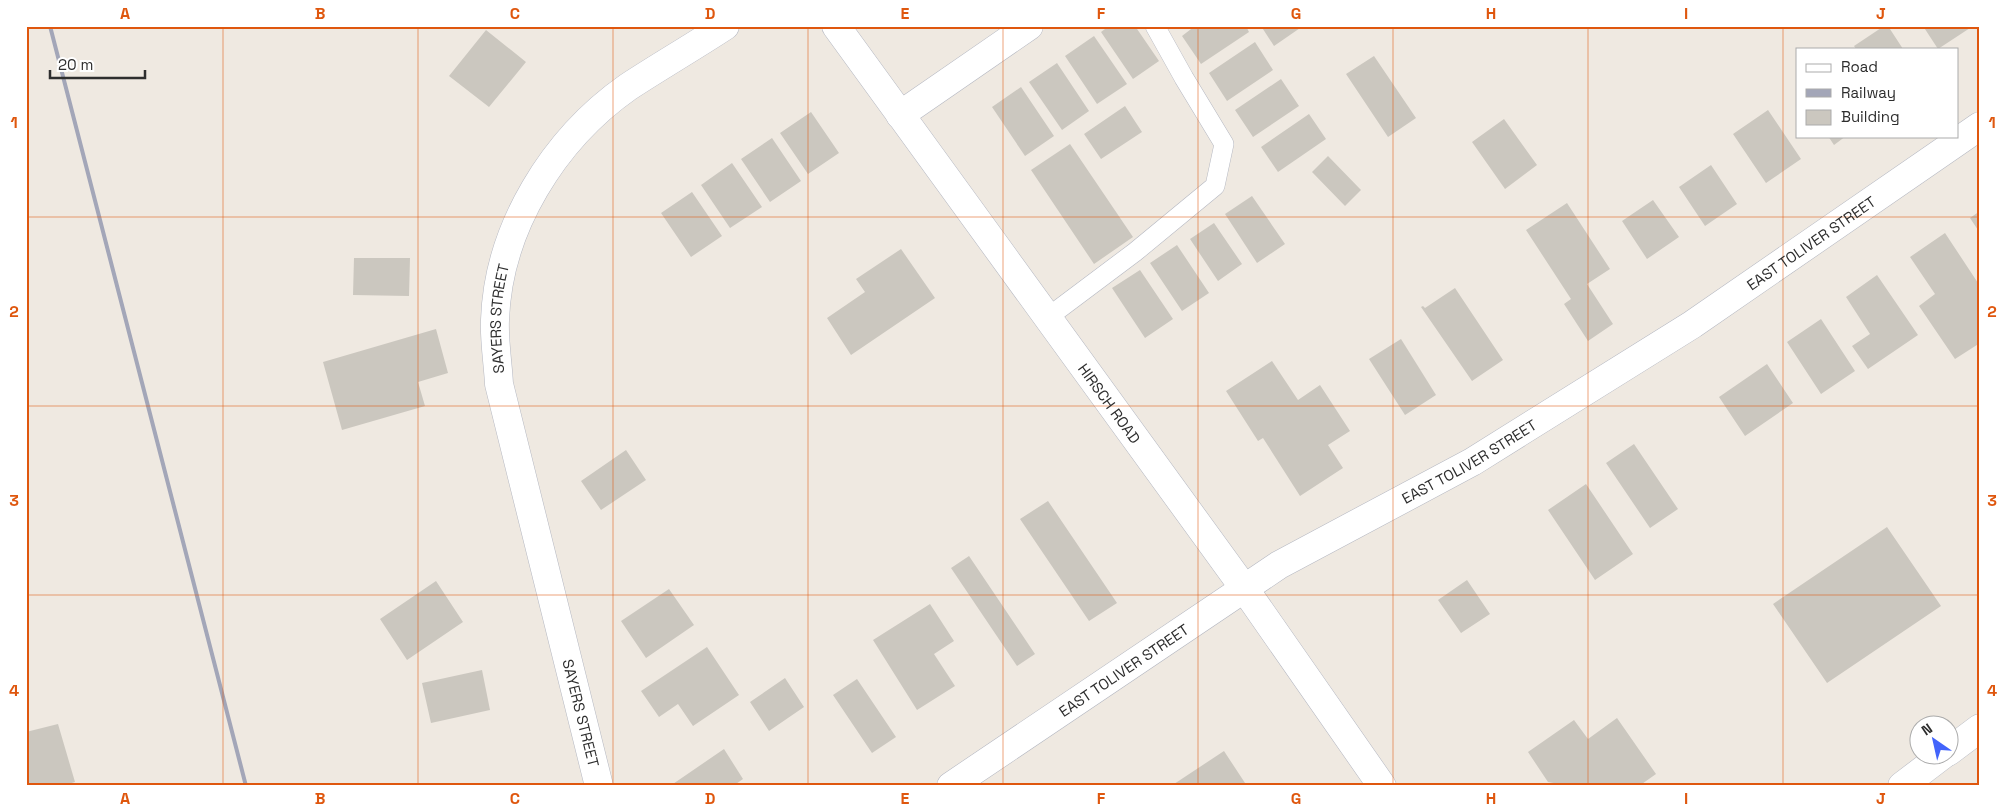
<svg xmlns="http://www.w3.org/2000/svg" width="2006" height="812" font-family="'Space Grotesk',sans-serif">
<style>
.building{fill:#cbc7bf}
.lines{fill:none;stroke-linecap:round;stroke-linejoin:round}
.service-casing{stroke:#b4b7c1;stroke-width:20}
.minor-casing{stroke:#b4b7c1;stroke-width:29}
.secondary-casing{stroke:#b4b7c1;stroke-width:29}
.service{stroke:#fff;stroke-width:19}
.minor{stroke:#fff;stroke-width:28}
.secondary{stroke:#fff;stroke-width:28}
.rail{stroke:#a3a6b8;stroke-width:4}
.grid{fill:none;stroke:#df570e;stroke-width:1;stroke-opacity:0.55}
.labels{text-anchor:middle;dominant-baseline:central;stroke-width:5;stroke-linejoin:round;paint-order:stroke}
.street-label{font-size:15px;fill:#2e2e2e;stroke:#fff}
.neatline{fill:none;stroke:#df570e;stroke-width:2}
.grid-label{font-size:16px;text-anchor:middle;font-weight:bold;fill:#df570e}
</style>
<rect width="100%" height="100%" fill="#efe9e1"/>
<path class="building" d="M1109,26H1135L1159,61L1133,79L1101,32Z
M1195,26H1246L1249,32L1201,64L1182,36Z
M1261,26H1303L1274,46Z
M1884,26H1888L1903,49H1856L1854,46Z
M1923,26H1969L1970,28L1938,49Z
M486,30L526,62L489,107L449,76Z
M1094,36L1127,84L1097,104L1065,56Z
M1255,42L1273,70L1227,101L1209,73Z
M1374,56L1416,118L1388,137L1346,74Z
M1057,63L1089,111L1062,130L1029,82Z
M1281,79L1299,106L1253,137L1235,110Z
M1021,87L1054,136L1025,156L992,107Z
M1125,106L1142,132L1101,159L1084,134Z
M1768,110L1801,159L1766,183L1733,134Z
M811,112L839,153L808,174L780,133Z
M1309,114L1326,139L1278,172L1261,147Z
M1504,119L1537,165L1505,189L1472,142Z
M1828,136H1846L1834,145Z
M772,138L801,181L770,202L741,159Z
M1070,144L1133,237L1094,264L1031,170Z
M1328,156L1361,190L1345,206L1312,172Z
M732,163L762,207L730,228L701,185Z
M1711,165L1737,204L1705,226L1679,187Z
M692,192L722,236L691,257L661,213Z
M1252,196L1285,244L1257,263L1225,214Z
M1653,200L1679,237L1647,259L1622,221Z
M1567,203L1610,269L1587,284L1613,324L1588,341L1564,304L1571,299L1526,230Z
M1980,211V233L1970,218Z
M1214,223L1242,264L1218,281L1190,239Z
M1945,233L1980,286V343L1955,359L1919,306L1935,294L1910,257Z
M1177,245L1209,293L1182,311L1150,263Z
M901,249L935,298L851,355L827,318L865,292L856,279Z
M354,258H410L409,296L353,295Z
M1140,270L1173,319L1145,338L1112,288Z
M1877,275L1918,335L1868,369L1852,346L1870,334L1846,297Z
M1455,288L1503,360L1472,381L1421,307L1423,306L1425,308Z
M1821,319L1855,371L1821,394L1787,342Z
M436,329L448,373L418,382L425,406L342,430L323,362Z
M1401,339L1436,395L1405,415L1369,359Z
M1272,361L1298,400L1320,385L1350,431L1328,445L1343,468L1300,496L1263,438L1258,441L1226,391Z
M1767,364L1793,403L1745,436L1719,397Z
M1634,444L1678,509L1650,528L1606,463Z
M626,450L646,480L601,510L581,481Z
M1586,484L1633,554L1595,580L1548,510Z
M1048,501L1117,603L1089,621L1020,519Z
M1887,527L1941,606L1827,683L1773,604Z
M969,556L1035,654L1017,666L951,568Z
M1467,580L1490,614L1461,633L1438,600Z
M436,581L463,622L407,660L380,619Z
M669,589L694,625L646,658L621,621Z
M930,604L954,641L934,654L955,686L917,710L873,640Z
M707,647L739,695L693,726L678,704L659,717L641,691Z
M482,670L490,710L431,723L422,683Z
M785,678L804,707L769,731L750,702Z
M857,679L896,737L872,753L833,695Z
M1617,718L1656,774L1639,786H1570L1548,782L1528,752L1574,720L1588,739Z
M58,724L75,782L62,786H26V732Z
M724,749L743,779L733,786H670Z
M1224,751L1247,786H1171Z"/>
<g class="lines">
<defs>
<path id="service" d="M1047,318L1135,252L1215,186L1224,144L1184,78L1155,26"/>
<g id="minor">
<path d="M900,115L1029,26"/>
<path id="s1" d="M599,786L499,384C498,363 494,341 495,320C498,228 554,139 628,87C660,66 693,47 725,26"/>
<path id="s2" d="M951,786L1279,565L1472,462L1693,324L1980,126"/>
</g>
<g id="secondary">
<path id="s3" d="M836,26L1244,588L1382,786"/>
<path d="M1948,752L1980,728"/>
<path d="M1902,786L1944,754"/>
</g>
</defs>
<use href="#service" class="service-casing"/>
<use href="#minor" class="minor-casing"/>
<use href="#secondary" class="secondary-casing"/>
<use href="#service" class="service"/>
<use href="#minor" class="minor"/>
<use href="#secondary" class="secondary"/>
<path class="rail" d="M50,26L246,786"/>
</g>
<path class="grid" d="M223,26V786M418,26V786M613,26V786M808,26V786M1003,26V786M1198,26V786M1393,26V786M1588,26V786M1783,26V786M26,217H1980M26,406H1980M26,595H1980"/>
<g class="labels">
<g class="street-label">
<text stroke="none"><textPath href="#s2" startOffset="1018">EAST TOLIVER STREET</textPath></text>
<text stroke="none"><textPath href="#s1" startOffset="480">SAYERS STREET</textPath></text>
<text stroke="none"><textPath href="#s3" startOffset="466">HIRSCH ROAD</textPath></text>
<text stroke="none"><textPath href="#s2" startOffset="612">EAST TOLIVER STREET</textPath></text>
<text stroke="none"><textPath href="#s2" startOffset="208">EAST TOLIVER STREET</textPath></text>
<text transform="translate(581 713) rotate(76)">SAYERS STREET</text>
</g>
</g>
<rect width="2006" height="812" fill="none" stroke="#ffffff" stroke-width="55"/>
<rect x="1796" y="48" width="162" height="90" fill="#ffffff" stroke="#ababab"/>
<rect x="1806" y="64" width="25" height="8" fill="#ffffff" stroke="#ababab"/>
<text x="1841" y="72" font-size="15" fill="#2e2e2e">Road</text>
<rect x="1806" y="89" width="25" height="8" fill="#a3a6b8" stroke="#ababab"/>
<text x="1841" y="98" font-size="15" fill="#2e2e2e">Railway</text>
<rect x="1806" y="110" width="25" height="15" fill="#cbc7bf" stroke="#ababab"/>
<text x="1841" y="122" font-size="15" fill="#2e2e2e">Building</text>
<g transform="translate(1934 740) rotate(326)"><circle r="24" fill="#ffffff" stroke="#ababab"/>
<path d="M0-4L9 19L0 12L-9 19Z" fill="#4264fb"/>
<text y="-8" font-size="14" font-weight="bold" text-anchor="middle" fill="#2e2e2e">N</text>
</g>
<path d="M50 70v8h95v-8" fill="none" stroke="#2e2e2e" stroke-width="2.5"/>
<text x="58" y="70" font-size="15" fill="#2e2e2e" stroke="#ffffff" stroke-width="4" paint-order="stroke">20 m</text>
<rect x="28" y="28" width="1950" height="756" class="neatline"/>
<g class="grid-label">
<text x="125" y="19">A</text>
<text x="320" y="19">B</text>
<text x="515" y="19">C</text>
<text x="710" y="19">D</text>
<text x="905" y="19">E</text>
<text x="1101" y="19">F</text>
<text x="1296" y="19">G</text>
<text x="1491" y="19">H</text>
<text x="1686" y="19">I</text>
<text x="1881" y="19">J</text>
<text x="14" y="128">1</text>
<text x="1992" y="128">1</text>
<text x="14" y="317">2</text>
<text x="1992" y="317">2</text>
<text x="14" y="506">3</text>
<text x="1992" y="506">3</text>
<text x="14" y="696">4</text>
<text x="1992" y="696">4</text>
<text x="125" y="804">A</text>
<text x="320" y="804">B</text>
<text x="515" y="804">C</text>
<text x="710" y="804">D</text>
<text x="905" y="804">E</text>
<text x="1101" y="804">F</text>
<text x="1296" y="804">G</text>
<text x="1491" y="804">H</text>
<text x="1686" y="804">I</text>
<text x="1881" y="804">J</text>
</g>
</svg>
